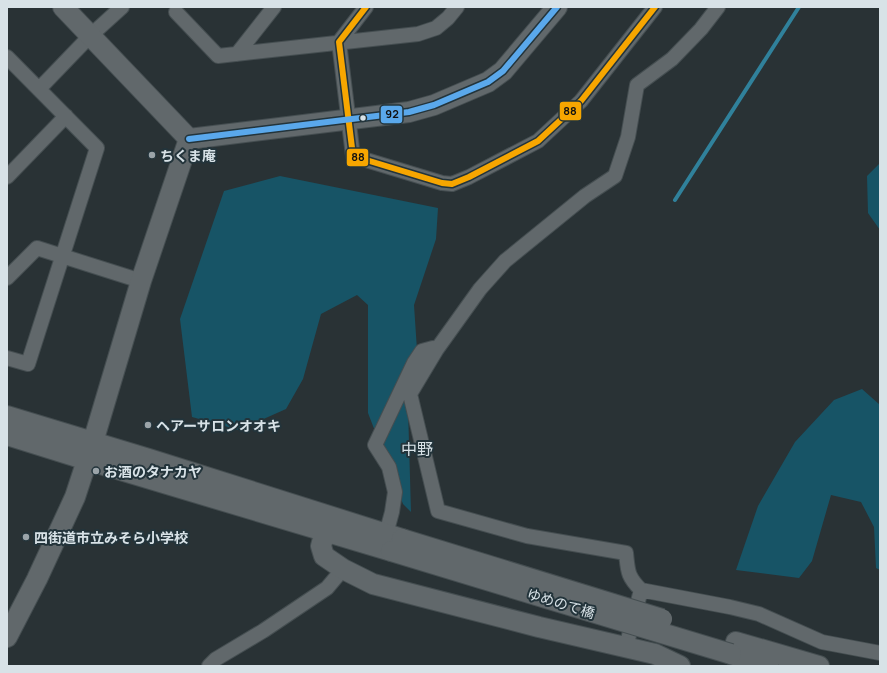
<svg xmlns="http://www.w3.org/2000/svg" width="887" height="673" font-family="Manrope,'Noto Sans JP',sans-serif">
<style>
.green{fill:#175466}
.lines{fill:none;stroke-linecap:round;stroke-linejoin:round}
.stream{stroke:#30819b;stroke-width:4}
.street-casing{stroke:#454e51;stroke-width:16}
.secondary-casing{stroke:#454e51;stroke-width:22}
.street{stroke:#61686b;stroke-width:14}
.secondary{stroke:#61686b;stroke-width:20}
.secondary-bridge-casing{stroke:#454e51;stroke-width:22;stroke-linecap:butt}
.secondary-bridge{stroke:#61686b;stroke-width:20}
.bus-1-casing{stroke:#23343b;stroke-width:9}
.bus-2-casing{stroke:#23343b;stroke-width:9}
.bus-1{stroke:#f7a600;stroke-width:6}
.bus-2{stroke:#5aa8eb;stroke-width:6}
.bus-dot{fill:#d8e2e7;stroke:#23343b;stroke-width:1.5}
.poi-dot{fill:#9ba4a9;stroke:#23343b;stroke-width:1.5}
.labels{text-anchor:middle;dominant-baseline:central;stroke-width:4;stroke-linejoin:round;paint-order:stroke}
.poi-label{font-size:14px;font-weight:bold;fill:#d8e2e7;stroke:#23343b;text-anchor:start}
.street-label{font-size:14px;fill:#d8e2e7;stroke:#23343b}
.quarter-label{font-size:16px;fill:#d8e2e7;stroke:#23343b}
.line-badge{stroke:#23343b;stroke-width:1.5}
.pale-badge-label{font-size:11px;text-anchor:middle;font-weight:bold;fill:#111}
</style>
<rect width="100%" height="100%" fill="#293235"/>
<path class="green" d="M880,163V230L868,213L867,176Z
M280,176L438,208L436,239L414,305L417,350L408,408L411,512L403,504L368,413V305L357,295L321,314L303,379L286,409L239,430L192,417L180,319L224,191Z
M862,389L880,405V570L876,568L874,527L861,502L831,495L812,561L799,578L736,570L758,506L795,442L834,400Z"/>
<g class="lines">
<path class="stream" d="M675,200L799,7"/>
<defs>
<path id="street" d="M366,7L339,42L353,156L442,183L452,184L469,177L538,141L581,101L655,7
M718,7L701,29L672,59L637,85L628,137L615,176L585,196L505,261L480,289L437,349L410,394L438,511L527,536L626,553C628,571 627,576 641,590L730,607L759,614L822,642L880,653
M176,12L218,56L418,34L436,28L448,18L457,7
M237,54L274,7
M7,57L97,148L28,364L7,358
M39,89L90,36L122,7
M7,177L66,116
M7,278L37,248L141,281
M386,534L392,512L395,492L389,467L375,445L414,363L422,351L433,348L437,349
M626,647L641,590
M209,666L216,659L263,631L327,588L343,569"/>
<path id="secondary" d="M63,7L189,139
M189,139L409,112L434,105L488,82L503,71L557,7
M7,416L149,459L402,539
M7,435L87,460L391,551
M325,531L321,546L324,556L343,569L373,584L539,627L655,654L680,666
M7,637L37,579L75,497L93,442L141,281L189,139
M736,642L819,666
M731,654L768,666"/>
</defs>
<use href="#street" class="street-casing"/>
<use href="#secondary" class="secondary-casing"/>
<use href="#street" class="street"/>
<use href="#secondary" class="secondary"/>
<defs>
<path id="secondary-bridge" d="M402,539L662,619
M391,551L731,654"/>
</defs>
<use href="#secondary-bridge" class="secondary-bridge-casing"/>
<use href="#secondary-bridge" class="secondary-bridge"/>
<defs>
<path id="bus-1" d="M366,7L339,42L353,156L442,183L452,184L469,177L538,141L581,101L655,7"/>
<path id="bus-2" d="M189,139L409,112L434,105L488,82L503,71L557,7"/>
</defs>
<use href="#bus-1" class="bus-1-casing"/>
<use href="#bus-2" class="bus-2-casing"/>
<use href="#bus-1" class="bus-1"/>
<use href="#bus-2" class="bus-2"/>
</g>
<circle class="bus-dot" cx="363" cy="118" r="3.5"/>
<g class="poi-dot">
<circle cx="152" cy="155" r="4"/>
<circle cx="148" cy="425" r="4"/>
<circle cx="96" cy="471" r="4"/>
<circle cx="26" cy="537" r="4"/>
</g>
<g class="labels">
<g class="poi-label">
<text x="160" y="155">ちくま庵</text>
<text x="156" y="425">ヘアーサロンオオキ</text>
<text x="104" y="471">お酒のタナカヤ</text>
<text x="34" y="537">四街道市立みそら小学校</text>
</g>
<g class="street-label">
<text transform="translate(561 603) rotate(17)">ゆめのて橋</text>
</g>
<g class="quarter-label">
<text x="417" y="449">中野</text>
</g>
</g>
<g class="line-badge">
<rect x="559" y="101" width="23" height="20" rx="4" fill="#f7a600"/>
<rect x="380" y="105" width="23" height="19" rx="4" fill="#5aa8eb"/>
<rect x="346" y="148" width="23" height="19" rx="4" fill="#f7a600"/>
</g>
<g class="pale-badge-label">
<text x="570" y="115">88</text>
<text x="392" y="118">92</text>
<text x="358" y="161">88</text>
</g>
<rect width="887" height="673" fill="none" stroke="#d8e2e7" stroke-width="16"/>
</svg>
